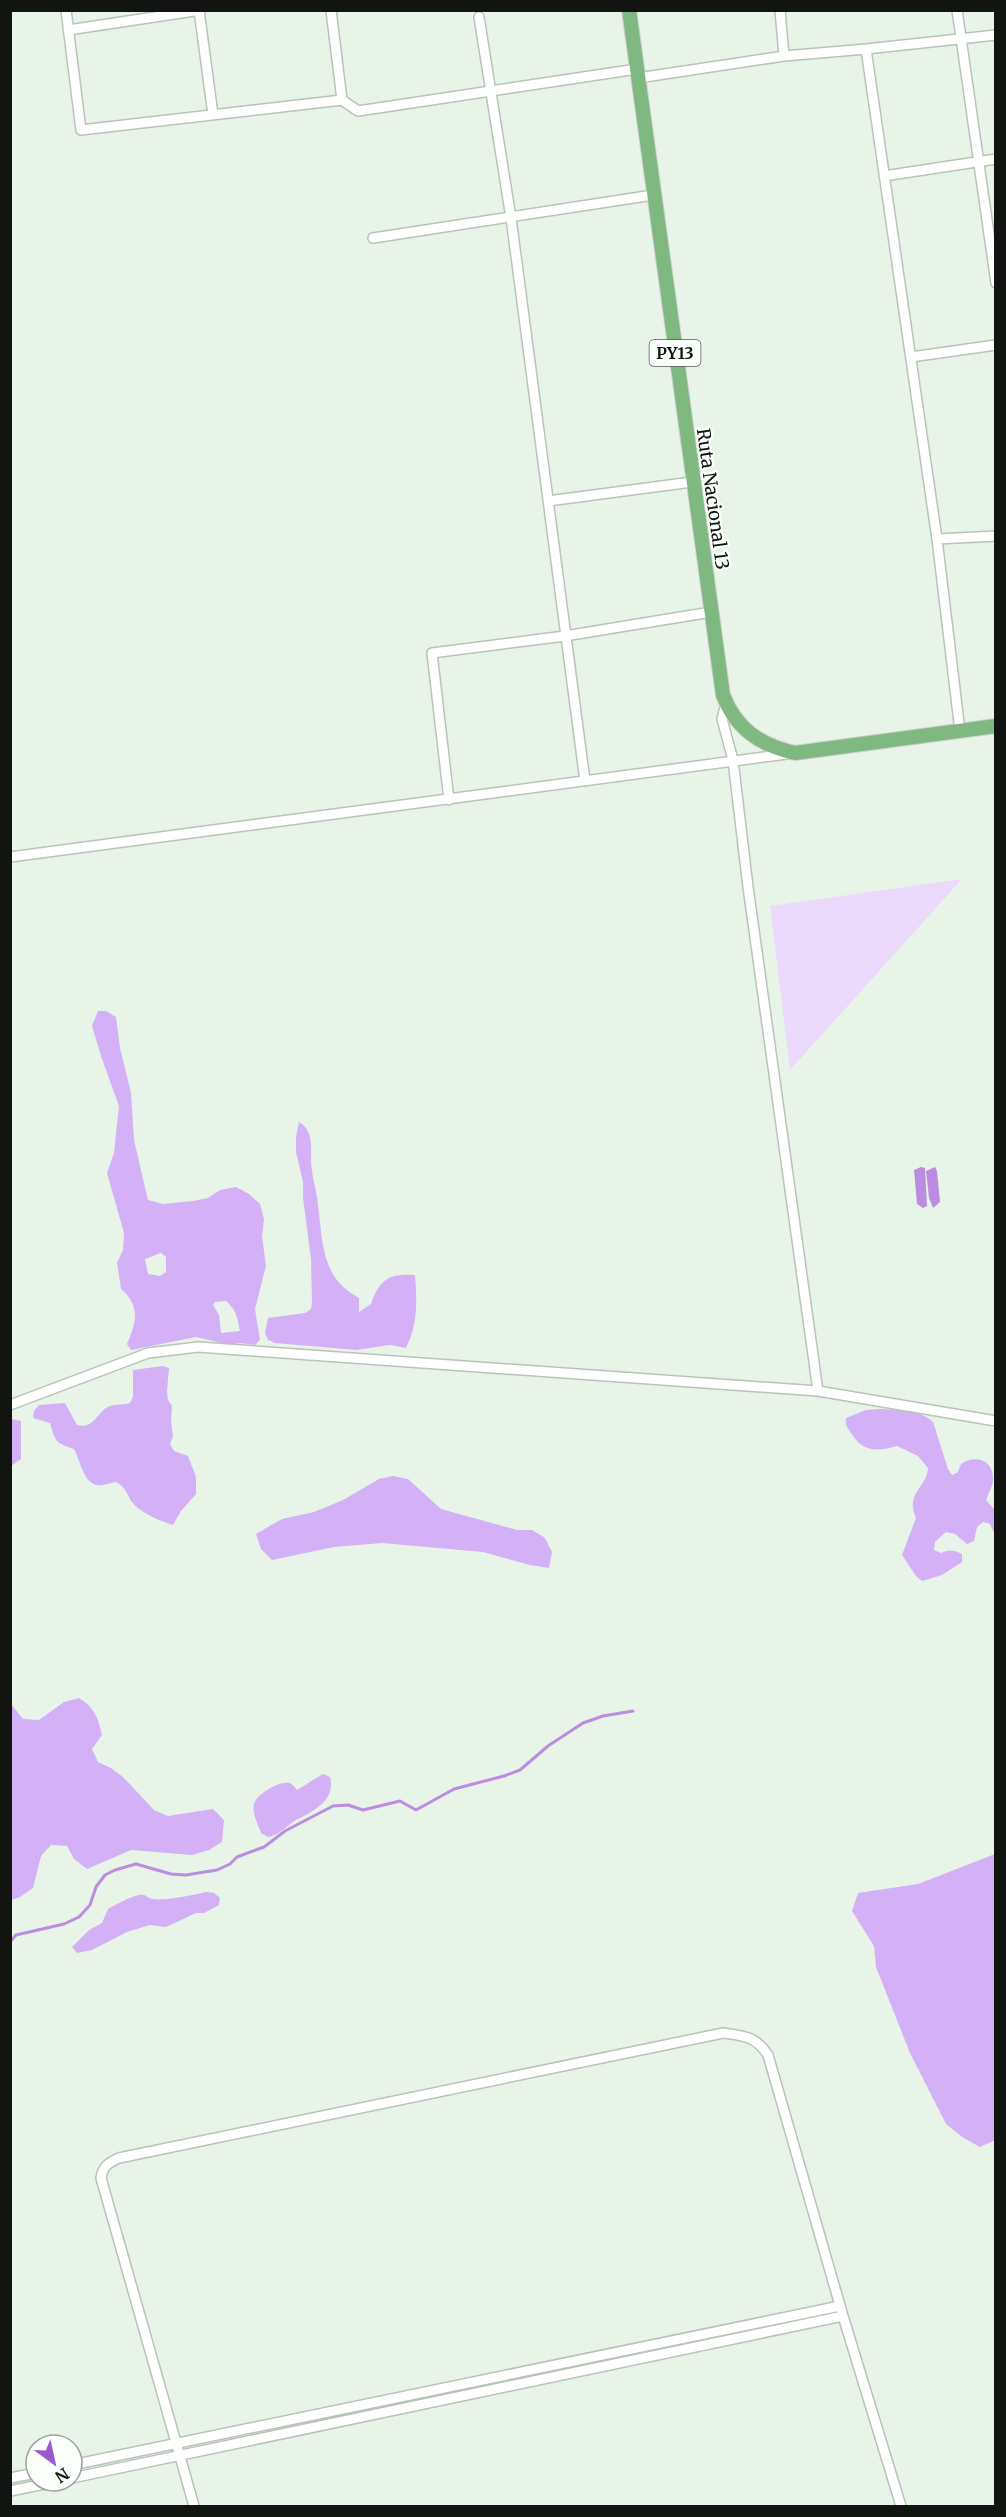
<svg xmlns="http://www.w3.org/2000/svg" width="1006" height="2517" font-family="Merriweather,serif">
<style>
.green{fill:#ecdafd}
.forest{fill:#d4b0f6;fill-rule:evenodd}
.water{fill:#ba8de1}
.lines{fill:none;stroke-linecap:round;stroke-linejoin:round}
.stream{stroke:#ba8de1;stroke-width:3}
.minor-casing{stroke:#b9c3b9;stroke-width:12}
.highway-casing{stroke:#cfd0cf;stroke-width:16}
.minor{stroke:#fff;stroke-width:9}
.highway{stroke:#7fb981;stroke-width:14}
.labels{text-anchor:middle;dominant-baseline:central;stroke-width:4.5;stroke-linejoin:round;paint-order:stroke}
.shield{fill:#fbfffb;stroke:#575a57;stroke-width:1.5}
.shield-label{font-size:16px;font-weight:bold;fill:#111411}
.street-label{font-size:18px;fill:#111411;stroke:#fbfffb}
</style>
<rect width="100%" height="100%" fill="#e9f4e9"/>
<path class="green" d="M962,879L790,1070L770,906Z"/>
<path class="forest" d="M98,1011H106L116,1017L120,1048L131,1093L134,1140L148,1200L163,1204L193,1201L208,1198L220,1190L236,1187L249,1194L260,1204L264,1219L262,1236L266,1266L255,1309L260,1340L255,1345L239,1343L231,1345L196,1337L131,1350L127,1344C136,1323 141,1306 121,1289L117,1263L123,1250L124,1233L107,1173L114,1153L119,1106L101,1056L92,1026ZM161,1253L166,1257V1272L160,1276L148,1274L145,1259ZM226,1301C237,1311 237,1317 240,1331L221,1333L219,1315L213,1305L215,1302Z
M299,1122C313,1130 311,1146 311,1159C311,1175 317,1190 318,1206C323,1243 321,1278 359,1298V1312L371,1304C379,1280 389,1273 415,1275C417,1301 418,1324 406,1348L390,1345L356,1350L275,1343L268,1340L265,1333L268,1318L305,1313L311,1309L312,1302L311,1259L303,1198V1182L296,1152V1137Z
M162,1366L169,1368L167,1391L168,1400L172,1406L171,1422L173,1436L170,1444L174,1451L188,1456L196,1477V1494L181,1511L173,1525C160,1521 140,1513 131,1501C126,1492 125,1487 116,1482C110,1483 102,1486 97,1485C83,1483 80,1459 74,1449C54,1442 56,1442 50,1423L33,1418L34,1411L39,1405L65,1403L77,1425C93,1429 95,1416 106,1408C113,1403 122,1406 130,1403L133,1397V1370Z
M881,1409C899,1410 919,1409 933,1422L948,1469L952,1475L958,1472L961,1464C973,1455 992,1458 993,1477C994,1484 988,1494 986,1500L995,1510V1535L990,1524L983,1522L977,1527L974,1541L967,1544L955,1534L946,1532L935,1542L934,1550L941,1553C949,1549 954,1550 962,1554V1562L942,1575L922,1581L916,1576L902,1555L916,1518C905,1492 927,1488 928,1468L918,1456L897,1446C879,1451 865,1453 853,1436C848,1429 845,1426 846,1418L866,1410Z
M11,1419L21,1421V1459L11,1466Z
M393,1476L408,1479L441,1509L517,1530H532L545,1538L552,1552L549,1568L530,1565L483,1552L382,1543L334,1547L272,1560L261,1549L256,1534L282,1519L314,1512L343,1500L379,1479Z
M79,1698C94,1707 98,1717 102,1735L92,1749L98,1762L111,1768L123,1777L154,1810L168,1816L213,1809L224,1820L222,1842L209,1850L192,1855L131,1850L87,1869L74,1859L67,1846L51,1845L41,1856L33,1888L20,1897L11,1900V1704L23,1719L39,1720L64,1702Z
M323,1774L330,1777C336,1800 314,1811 296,1820C286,1826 280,1835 268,1837L261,1833C258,1825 252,1813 254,1804C256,1795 276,1783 285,1783C291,1782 294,1786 297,1790Z
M995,1854V2140L980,2147L962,2137L946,2124L910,2053L876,1967L874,1946L852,1911L858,1893L918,1884Z
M206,1892L214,1893L220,1898L219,1905L204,1913H196L166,1927L150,1925L127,1932L92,1950L77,1953L72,1947L89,1930L102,1923L108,1909C117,1904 129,1897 139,1895C146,1894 147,1898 153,1899C164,1901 194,1895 206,1892Z"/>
<path class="water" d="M921,1167L925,1168L927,1206L923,1208L917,1204L914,1170Z
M935,1167L937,1171L940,1202L933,1208L929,1198L926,1171Z"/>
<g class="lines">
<path class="stream" d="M10,1942L16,1935L64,1924L79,1917L90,1905L96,1887L105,1875L115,1870L136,1864L171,1874L186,1875L217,1870L230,1864L237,1857L264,1847L285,1831L333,1806L348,1805L363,1810L400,1801L416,1810L454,1789L504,1776L520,1770L548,1746L583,1723L603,1716L633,1711"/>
<defs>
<path id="minor" d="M66,10L81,130L342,100
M199,10L213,115
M331,10L342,100L358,111L637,69
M780,10L784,56
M957,10L996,283
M479,17L511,218L585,781
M68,30L201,10
M866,49L996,35
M638,78L784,56L866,49L937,539L960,731
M884,176L996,159
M373,238L653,195
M911,357L996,345
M548,501L692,482
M937,539L996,536
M726,703L722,719L733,760L748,887L818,1391
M449,800L432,653L565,636L711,612
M10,857L787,754
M10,1405L148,1353L198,1347L818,1391L996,1421
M72,2465L840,2306
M10,2478L36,2473
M72,2478L843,2316
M10,2491L59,2481
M194,2506L101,2178C103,2166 108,2163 119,2158L723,2033C745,2036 755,2036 768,2055L843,2316L901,2506"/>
<path id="highway" d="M629,10L723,695C736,729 760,745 795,753L996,726"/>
</defs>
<use href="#minor" class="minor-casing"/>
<use href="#highway" class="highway-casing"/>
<use href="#minor" class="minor"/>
<use href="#highway" class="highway"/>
</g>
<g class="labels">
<rect class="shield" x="649.5" y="340" width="51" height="26" rx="4.5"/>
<g class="shield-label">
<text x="675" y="353">PY13</text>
</g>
<g class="street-label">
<text transform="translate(713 499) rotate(82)">Ruta Nacional 13</text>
</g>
</g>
<rect width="1006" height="2517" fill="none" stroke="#111411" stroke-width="24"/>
<g transform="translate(54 2463) rotate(147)"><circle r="28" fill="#fbfffb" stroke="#9da19d" stroke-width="1.5"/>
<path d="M0-4.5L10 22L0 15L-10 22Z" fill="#9b59cf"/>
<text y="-9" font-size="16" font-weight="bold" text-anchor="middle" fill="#111411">N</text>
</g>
</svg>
